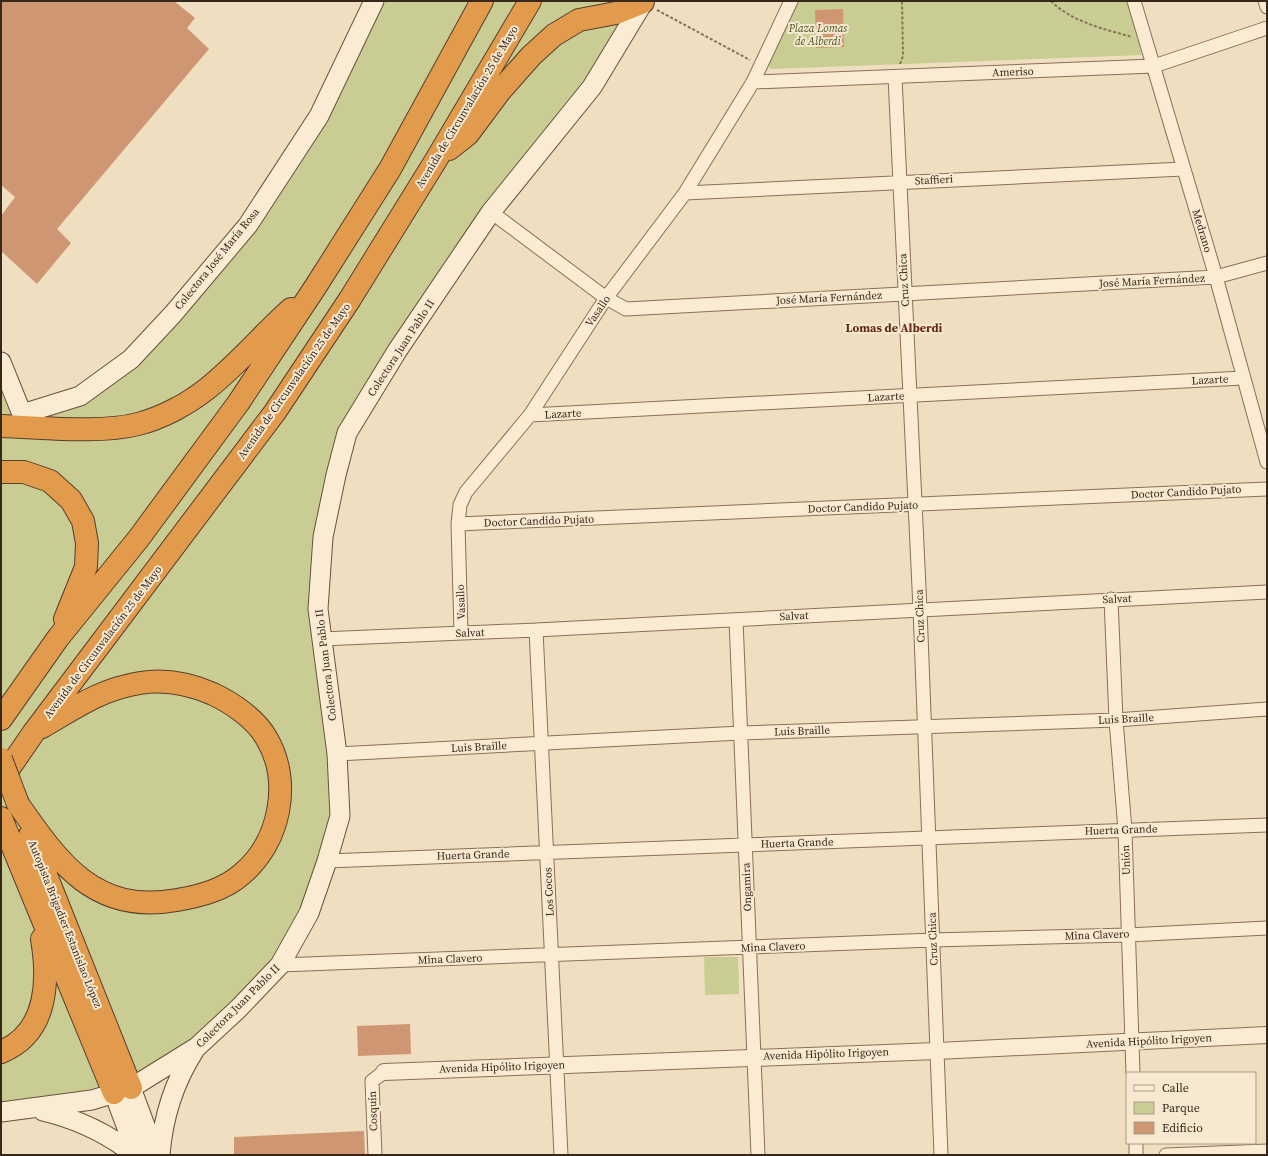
<svg xmlns="http://www.w3.org/2000/svg" width="1268" height="1156" font-family="'Source Serif 4',serif">
<style>
.green{fill:#c9cd94}
.building{fill:#cf9674}
.lines{fill:none;stroke-linecap:round;stroke-linejoin:round}
.minor-casing{stroke:#896f57;stroke-width:15}
.tertiary-casing{stroke:#896f57;stroke-width:18}
.secondary-casing{stroke:#6a503b;stroke-width:21}
.motorway-casing{stroke:#563e2c;stroke-width:24}
.path{stroke:#896f57;stroke-width:2;stroke-dasharray:3 2;stroke-linecap:butt}
.minor{stroke:#faecd3;stroke-width:13}
.tertiary{stroke:#faecd3;stroke-width:16}
.secondary{stroke:#faecd3;stroke-width:19}
.motorway{stroke:#e29a4d;stroke-width:22}
.motorway-bridge-casing{stroke:#563e2c;stroke-width:24;stroke-linecap:butt}
.motorway-bridge{stroke:#e29a4d;stroke-width:22}
.labels{text-anchor:middle;dominant-baseline:central;stroke-width:4;stroke-linejoin:round;paint-order:stroke}
.park-label{font-size:11px;font-style:italic;fill:#4a5522;stroke:#f6e9d0}
.street-label{font-size:11px;fill:#38281c;stroke:#f6e9d0}
.neighbourhood-label{font-size:12px;font-weight:bold;fill:#66271a;stroke:#f6e9d0}
</style>
<rect width="100%" height="100%" fill="#efdfc0"/>
<path class="green" d="M374,1H644L491,212L347,433L323,537L340,816L309,913L238,1009L114,1093L1,1112V362L22,414L80,396L131,359L248,225Z
M797,1H1127L1142,55L770,69L768,61Z
M704,957H738L739,994L705,995Z"/>
<path class="building" d="M1,1H174L195,18L187,28L209,49L57,229L71,243L37,284L1,251V216L15,197L1,185Z
M843,9L844,47L816,48L815,10Z
M410,1024L411,1054L358,1056L357,1026Z
M364,1131L365,1155H234V1137Z"/>
<g class="lines">
<defs>
<path id="minor" d="M1134,1L1216,277L1267,462
M1265,1L1267,7
M895,77L920,609L941,1155
M753,82L1154,66L1267,28
M685,193L1183,169
M491,212L606,298L626,309L1216,277L1267,263
M530,415L1243,378
M458,524L1267,489
M1111,599L1116,720L1125,830L1133,1073
M736,620L758,1155
M536,630L561,1155
M461,633L458,524L460,505L466,492L530,415L606,298L685,193L753,82L791,1
M321,639L536,630L1267,592
M337,754L741,733L1116,720L1267,709
M327,861L1267,825
M280,965L933,940L1128,935L1267,928
M1136,1143V1155
M375,1155L372,1081L384,1072
M1166,1155L1267,1151"/>
<path id="tertiary" d="M384,1072L937,1051L1267,1035"/>
<path id="secondary" d="M1,362L22,414L80,396L131,359L173,314L248,225L319,116L374,1
M131,1088L156,1155
M114,1093L137,1155
M43,1111C77,1119 107,1133 135,1155
M1,1112L92,1100L131,1088L197,1047L238,1009L280,965L309,913L327,861L340,816L337,754L318,609L323,537L336,475L347,433L397,351L474,237L491,212L592,87L644,1
M160,1155C163,1117 173,1084 194,1051"/>
<path id="motorway" d="M449,149L468,134L500,91L531,56L554,35L579,20L616,13L643,2
M1,426C41,427 100,434 138,424C162,418 188,404 208,388C238,364 263,334 291,309
M1,472H24L50,481L71,500L83,521L87,543L86,567L65,619
M1,719L58,638L139,538L239,402L316,286L390,169L482,1
M1,780L34,732L275,412L350,299L436,160L530,1
M18,804C59,863 95,915 177,900C200,896 224,890 242,874C280,842 292,782 267,739C256,719 232,703 213,694C190,684 165,679 140,683C101,689 75,708 42,727
M1,818L114,1093
M30,835L131,1088
M1,1052C48,1033 49,981 42,939"/>
</defs>
<use href="#minor" class="minor-casing"/>
<use href="#tertiary" class="tertiary-casing"/>
<use href="#secondary" class="secondary-casing"/>
<use href="#motorway" class="motorway-casing"/>
<path class="path" d="M1051,1C1072,22 1104,29 1132,37
M657,10L750,60
M900,64L903,56L902,1"/>
<use href="#minor" class="minor"/>
<use href="#tertiary" class="tertiary"/>
<use href="#secondary" class="secondary"/>
<use href="#motorway" class="motorway"/>
<defs>
<path id="motorway-bridge" d="M1,759L18,804"/>
</defs>
<use href="#motorway-bridge" class="motorway-bridge-casing"/>
<use href="#motorway-bridge" class="motorway-bridge"/>
</g>
<g class="labels">
<g class="park-label">
<text x="818" y="28">Plaza Lomas<tspan x="818" dy="13">de Alberdi</tspan></text>
</g>
<g class="street-label">
<text transform="translate(1013 72) rotate(-2)">Ameriso</text>
<text transform="translate(467 107) rotate(-59)">Avenida de Circunvalación 25 de Mayo</text>
<text transform="translate(934 180) rotate(-3)">Staffieri</text>
<text transform="translate(1202 231) rotate(73)">Medrano</text>
<text transform="translate(217 259) rotate(-51)">Colectora José María Rosa</text>
<text transform="translate(904 280) rotate(-93)">Cruz Chica</text>
<text transform="translate(1152 281) rotate(-3)">José María Fernández</text>
<text transform="translate(829 298) rotate(-3)">José María Fernández</text>
<text transform="translate(598 311) rotate(-56)">Vasallo</text>
<text transform="translate(401 348) rotate(-57)">Colectora Juan Pablo II</text>
<text transform="translate(1210 380) rotate(-3)">Lazarte</text>
<text transform="translate(294 381) rotate(-55)">Avenida de Circunvalación 25 de Mayo</text>
<text transform="translate(886 397) rotate(-3)">Lazarte</text>
<text transform="translate(563 414) rotate(-3)">Lazarte</text>
<text transform="translate(1186 492) rotate(-3)">Doctor Candido Pujato</text>
<text transform="translate(863 507) rotate(-2)">Doctor Candido Pujato</text>
<text transform="translate(539 521) rotate(-2)">Doctor Candido Pujato</text>
<text transform="translate(1117 599) rotate(-3)">Salvat</text>
<text transform="translate(461 602) rotate(-92)">Vasallo</text>
<text transform="translate(794 616) rotate(-3)">Salvat</text>
<text transform="translate(920 616) rotate(-92)">Cruz Chica</text>
<text transform="translate(470 633) rotate(-2)">Salvat</text>
<text transform="translate(103 642) rotate(-53)">Avenida de Circunvalación 25 de Mayo</text>
<text transform="translate(326 665) rotate(-97)">Colectora Juan Pablo II</text>
<text transform="translate(1126 719) rotate(-3)">Luis Braille</text>
<text transform="translate(802 731) rotate(-2)">Luis Braille</text>
<text transform="translate(479 747) rotate(-3)">Luis Braille</text>
<text transform="translate(1121 830) rotate(-2)">Huerta Grande</text>
<text transform="translate(797 843) rotate(-2)">Huerta Grande</text>
<text transform="translate(473 855) rotate(-2)">Huerta Grande</text>
<text transform="translate(1126 860) rotate(-92)">Unión</text>
<text transform="translate(747 887) rotate(-92)">Ongamira</text>
<text transform="translate(549 892) rotate(-93)">Los Cocos</text>
<text transform="translate(65 924) rotate(68)">Autopista Brigadier Estanislao López</text>
<text transform="translate(1097 935) rotate(-2)">Mina Clavero</text>
<text transform="translate(933 939) rotate(-92)">Cruz Chica</text>
<text transform="translate(773 947) rotate(-2)">Mina Clavero</text>
<text transform="translate(450 959) rotate(-2)">Mina Clavero</text>
<text transform="translate(238 1006) rotate(-45)">Colectora Juan Pablo II</text>
<text transform="translate(1149 1041) rotate(-3)">Avenida Hipólito Irigoyen</text>
<text transform="translate(826 1054) rotate(-2)">Avenida Hipólito Irigoyen</text>
<text transform="translate(502 1067) rotate(-2)">Avenida Hipólito Irigoyen</text>
<text transform="translate(373 1111) rotate(-92)">Cosquín</text>
</g>
<g class="neighbourhood-label">
<text x="894" y="328">Lomas de Alberdi</text>
</g>
</g>
<rect width="1268" height="1156" fill="none" stroke="#38281c" stroke-width="4"/>
<rect x="1126" y="1072" width="130" height="72" fill="#f6e9d0" stroke="#aa9c88"/>
<rect x="1134" y="1085" width="20" height="6" fill="#faecd3" stroke="#aa9c88"/>
<text x="1162" y="1092" font-size="12" fill="#38281c">Calle</text>
<rect x="1134" y="1102" width="20" height="12" fill="#c9cd94" stroke="#aa9c88"/>
<text x="1162" y="1112" font-size="12" fill="#38281c">Parque</text>
<rect x="1134" y="1122" width="20" height="12" fill="#cf9674" stroke="#aa9c88"/>
<text x="1162" y="1132" font-size="12" fill="#38281c">Edificio</text>
</svg>
